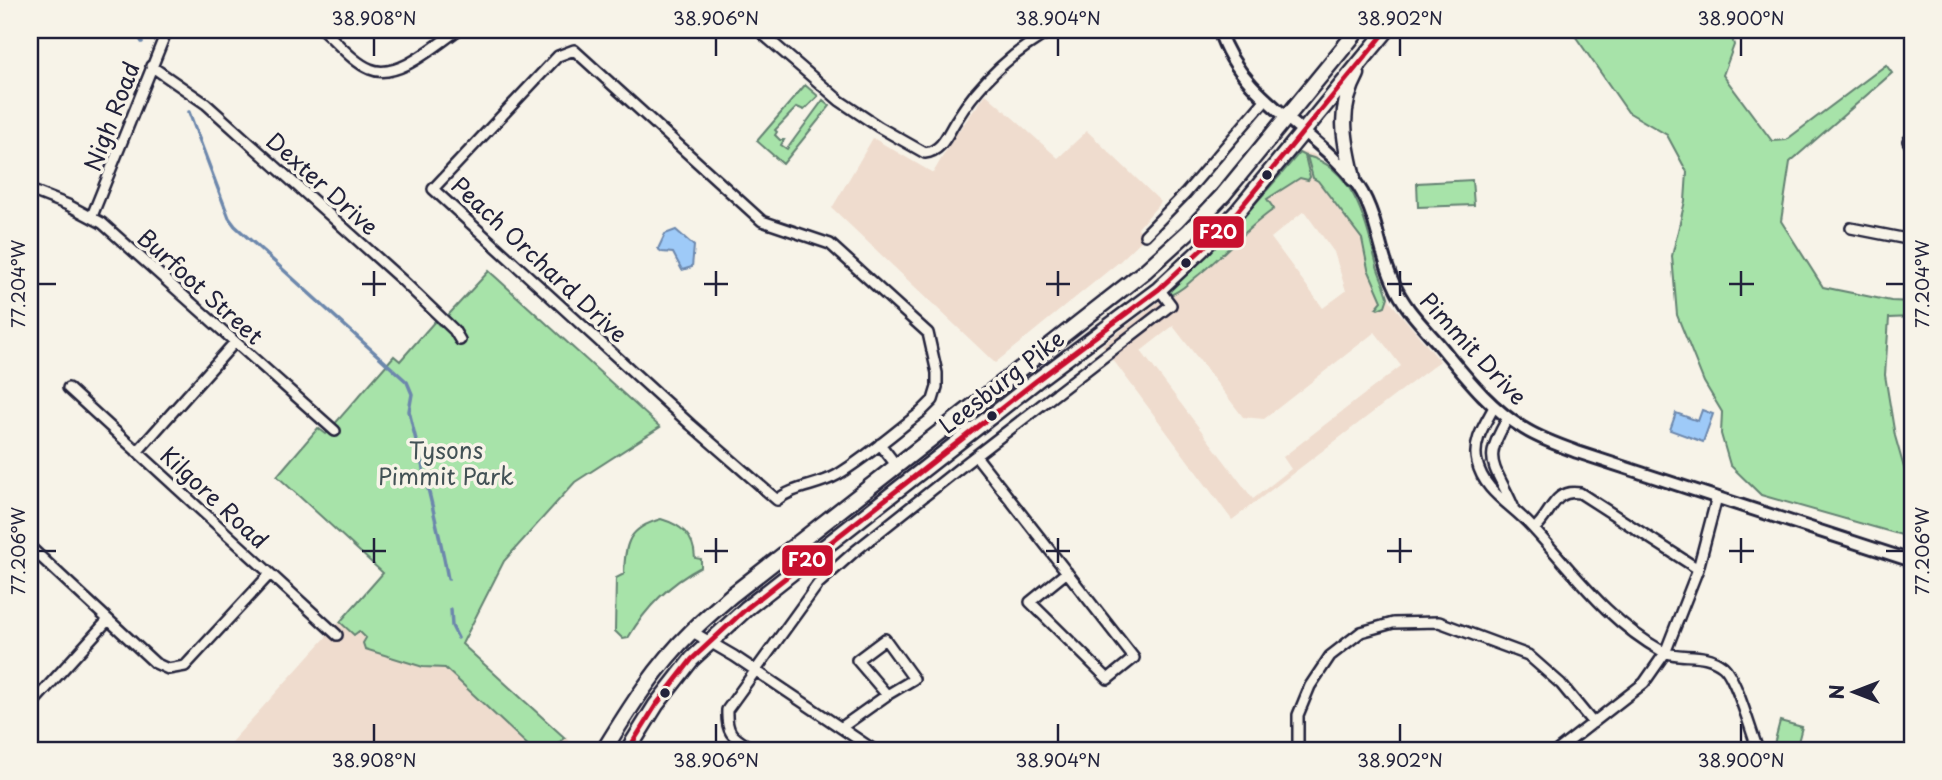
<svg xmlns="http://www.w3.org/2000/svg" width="1942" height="780" font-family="'Playpen Sans',sans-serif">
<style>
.built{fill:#efdcce;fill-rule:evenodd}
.green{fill:#a7e3a9;stroke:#648272;stroke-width:2}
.water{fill:#9ecaf8;stroke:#6c87ac;stroke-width:2}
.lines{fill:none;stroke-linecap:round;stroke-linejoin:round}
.stream{stroke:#6c87ac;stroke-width:3.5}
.minor-casing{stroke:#22223b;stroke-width:14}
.tertiary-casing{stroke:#22223b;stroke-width:16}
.primary-casing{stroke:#22223b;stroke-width:19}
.minor{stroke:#f7f3e8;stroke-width:9}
.tertiary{stroke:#f7f3e8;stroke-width:10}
.primary{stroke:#f7f3e8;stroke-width:14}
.bus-1-casing{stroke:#f7f3e8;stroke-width:10}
.bus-1{stroke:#c8102e;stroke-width:5}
.ticks{fill:none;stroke:#22223b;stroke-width:2.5}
.bus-dot{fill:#22223b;stroke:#f7f3e8;stroke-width:2.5}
.labels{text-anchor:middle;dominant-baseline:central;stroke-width:7;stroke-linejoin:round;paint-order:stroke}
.street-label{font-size:23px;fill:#22223b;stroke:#f7f3e8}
.park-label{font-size:23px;fill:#435256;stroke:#f7f3e8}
.line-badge{stroke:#f7f3e8;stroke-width:2.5}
.badge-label{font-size:19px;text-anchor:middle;font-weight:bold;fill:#fff}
.neatline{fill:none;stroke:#22223b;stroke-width:2.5}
.ticks-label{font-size:18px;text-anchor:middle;fill:#22223b}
</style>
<rect width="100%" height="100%" fill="#f7f3e8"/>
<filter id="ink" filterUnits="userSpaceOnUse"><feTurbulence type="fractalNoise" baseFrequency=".0143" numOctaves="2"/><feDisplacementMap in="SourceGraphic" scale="14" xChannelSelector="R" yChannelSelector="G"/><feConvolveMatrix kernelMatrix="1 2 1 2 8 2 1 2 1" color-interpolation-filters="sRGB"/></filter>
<g filter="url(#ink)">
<path class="built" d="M986,94L1058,158L1087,131L1161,202L1138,228L1145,237L1119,262L995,363L832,208L873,138L933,173L954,137Z
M1300,152L1313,154L1322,161L1351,192L1364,215L1378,269L1392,304L1440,361L1232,520L1102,345L1170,293L1246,220ZM1304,211L1334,252L1346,291L1323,308L1271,238ZM1173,326L1243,417L1264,419L1375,332L1401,366L1283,457L1291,469L1253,499L1141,351Z
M384,573L579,750H224Z"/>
<path class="green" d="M1571,30H1730L1734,45L1723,75L1772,141L1786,140L1886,65L1892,73L1790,162L1781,221L1823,287L1891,301L1912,302V317L1889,318L1885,375L1895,436L1912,496V538L1761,495L1730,465L1721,434L1722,412L1704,382L1677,315L1672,256L1685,201L1687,172L1667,135L1628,112Z
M805,85L818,96L804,110L797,107L775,130L777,132L775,135L780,140H784L781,145L787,149L823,100L830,106L783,164L757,141Z
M1299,153L1305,156L1310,177L1308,180L1300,178L1267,199L1274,209C1245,229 1223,256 1196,277C1187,284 1179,293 1169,295L1171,290C1218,246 1258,202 1299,153Z
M1307,156C1355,168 1366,224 1377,266C1380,276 1385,286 1388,297L1385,306L1378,309L1376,308L1382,301L1368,269L1362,239L1318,181L1313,178Z
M1472,180L1474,205L1418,207L1417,183Z
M489,271L660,427L575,482L504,561L462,644L565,738L551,750H533L445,668L423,667L365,649L363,643L366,638L359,631L354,635L340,622L383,573L277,476L318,428L326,434L394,356L400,361L435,321L439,325Z
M661,519C681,525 694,535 695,558L701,559V567C669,584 646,607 628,638L623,639L615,631L616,578L624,574C625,543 628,528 661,519Z
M1780,721L1802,727L1796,750L1773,748Z"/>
<path class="water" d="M676,230L694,246L692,267L682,270L673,253L662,252L658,249L665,234Z
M1702,410L1713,414L1703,442L1670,430L1676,413L1698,421Z"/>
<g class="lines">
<path class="stream" d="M135,30L142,42
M1311,30V31
M189,112L229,218L235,226L407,382L412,394L409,411C422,467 438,523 448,579
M451,609L452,626L458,638"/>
<defs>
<path id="minor" d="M323,30C337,42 353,62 370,69C397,81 436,45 458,30
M758,30L840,101L879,127L925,153C943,151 948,132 957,119C980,82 1014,51 1052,30
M574,50L762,221L830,244L928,333L937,373V387L933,400L921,412C894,433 867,457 837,475C818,486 794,486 777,500L691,425L433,189L558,56Z
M151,66L206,104L402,280L454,330L460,340
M1912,138L1908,141L1912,148
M30,190L68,205L102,223L335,431
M92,216L167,30
M1851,228L1912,240
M1145,235L1185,194L1266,99
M68,388L337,635
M1494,407C1485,424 1472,442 1477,462C1484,492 1511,504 1531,526C1573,571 1606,620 1662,651C1679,660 1704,650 1723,666C1736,677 1751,732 1758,750
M1508,418C1481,463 1494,462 1513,506
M880,444L896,465
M137,452L235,342
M976,456L1134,658L1108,679L1030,602L1067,572
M1534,529C1552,514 1553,488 1580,493L1698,569
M30,547L155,663L168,669L185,666L270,574
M691,631L734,656L874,750
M30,706L108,620
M842,727L887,695L914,679L885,639L857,660L887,695
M754,750C734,737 726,736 727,710L818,584L854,552L961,467L1171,305L1159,289
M1298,750V715L1310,686L1330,656L1361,632L1393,623L1439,622L1528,655L1561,684L1593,723
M1558,750L1644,683L1665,653L1698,569L1717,497"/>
<path id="tertiary" d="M1219,30C1240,98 1311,127 1353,179C1378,210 1377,248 1393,282C1403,306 1420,323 1437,342C1463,373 1488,407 1523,428C1540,439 1559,445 1577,452L1912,561"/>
<path id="primary" d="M1353,178C1344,139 1337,111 1357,74
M604,750C629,709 656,666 691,632C704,619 718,607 732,595L1145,271L1188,232L1223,195L1358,30
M628,750L656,705L692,659L747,608L1036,381L1159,289L1202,249L1237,212L1387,30"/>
</defs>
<use href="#minor" class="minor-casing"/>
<use href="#tertiary" class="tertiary-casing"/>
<use href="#primary" class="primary-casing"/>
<use href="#minor" class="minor"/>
<use href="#tertiary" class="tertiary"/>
<use href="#primary" class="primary"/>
<defs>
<path id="bus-1" d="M628,750L656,705L692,659L747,608L1036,381L1159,289L1202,249L1237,212L1387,30"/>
</defs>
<use href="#bus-1" class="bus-1-casing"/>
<use href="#bus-1" class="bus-1"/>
</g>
</g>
<path class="ticks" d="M374,38V56M716,38V56M1058,38V56M1400,38V56M1741,38V56M374,271V296M716,271V296M1058,271V296M1400,271V296M1741,271V296M38,284H56M362,284H386M704,284H728M1046,284H1070M1387,284H1412M1729,284H1754M1886,284H1904M374,538V563M716,538V563M1058,538V563M1400,538V563M1741,538V563M38,551H56M362,551H386M704,551H728M1046,551H1070M1387,551H1412M1729,551H1754M1886,551H1904M374,724V742M716,724V742M1058,724V742M1400,724V742M1741,724V742"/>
<g class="bus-dot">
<circle cx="1267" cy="175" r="6"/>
<circle cx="1186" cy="263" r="6"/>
<circle cx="992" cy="416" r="6"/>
<circle cx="665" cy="693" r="6"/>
</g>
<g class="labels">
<g class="street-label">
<text transform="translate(111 116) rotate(-69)">Nigh Road</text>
<text transform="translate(323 183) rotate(42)">Dexter Drive</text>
<text transform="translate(540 259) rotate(43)">Peach Orchard Drive</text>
<text transform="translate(201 286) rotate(42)">Burfoot Street</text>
<text transform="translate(1474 348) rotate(47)">Pimmit Drive</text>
<text transform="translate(1001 381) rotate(-38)">Leesburg Pike</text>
<text transform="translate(215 497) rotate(43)">Kilgore Road</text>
</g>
<g class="park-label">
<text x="446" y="449">Tysons<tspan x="446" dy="26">Pimmit Park</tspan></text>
</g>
</g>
<g class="line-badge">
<rect x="1192" y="215" width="53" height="34" rx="7" fill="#c8102e"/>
<rect x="781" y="544" width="53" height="33" rx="7" fill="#c8102e"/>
</g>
<g class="badge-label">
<text x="1218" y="239">F20</text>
<text x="807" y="567">F20</text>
</g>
<rect width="1942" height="780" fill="none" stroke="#f7f3e8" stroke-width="77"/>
<g transform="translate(1854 692) rotate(270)" stroke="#f7f3e8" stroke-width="5" paint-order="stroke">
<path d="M0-5L12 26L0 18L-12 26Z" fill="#22223b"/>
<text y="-10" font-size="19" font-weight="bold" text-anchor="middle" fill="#22223b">N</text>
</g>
<rect x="38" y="38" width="1866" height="704" class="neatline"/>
<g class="ticks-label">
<text x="374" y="25">38.908°N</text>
<text x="716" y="25">38.906°N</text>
<text x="1058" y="25">38.904°N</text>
<text x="1400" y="25">38.902°N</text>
<text x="1741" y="25">38.900°N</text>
<text transform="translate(1923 284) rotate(-90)" y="6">77.204°W</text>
<text transform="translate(19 284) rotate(-90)" y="6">77.204°W</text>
<text transform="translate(1923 551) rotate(-90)" y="6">77.206°W</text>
<text transform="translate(19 551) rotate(-90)" y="6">77.206°W</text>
<text x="374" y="767">38.908°N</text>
<text x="716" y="767">38.906°N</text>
<text x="1058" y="767">38.904°N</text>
<text x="1400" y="767">38.902°N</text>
<text x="1741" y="767">38.900°N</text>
</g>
</svg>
